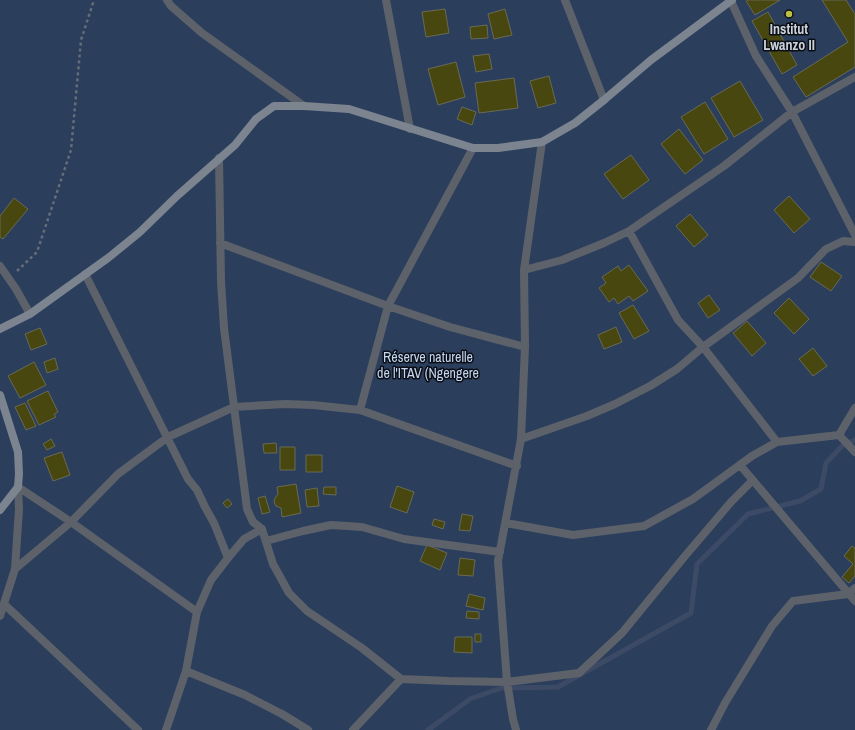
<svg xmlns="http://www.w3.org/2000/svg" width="855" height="730" font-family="'Archivo Narrow',sans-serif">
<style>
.green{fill:#2b3e5c}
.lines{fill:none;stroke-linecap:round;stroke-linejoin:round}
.stream{stroke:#3d4a65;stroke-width:5}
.building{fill:#47470f;stroke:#696a56}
.path{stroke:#656d79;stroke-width:2.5;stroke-dasharray:3 3;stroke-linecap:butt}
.street{stroke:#5d626a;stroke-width:8}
.secondary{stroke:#7c8490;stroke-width:8}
.poi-dot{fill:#bebf42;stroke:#0a0e15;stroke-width:1.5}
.labels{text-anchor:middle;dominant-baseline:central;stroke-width:3;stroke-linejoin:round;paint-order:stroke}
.poi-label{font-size:14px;font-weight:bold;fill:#ccd2dc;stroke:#0a0e15}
.park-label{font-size:14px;fill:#c5d6f1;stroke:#0a0e15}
</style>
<rect width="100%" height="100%" fill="#1c2534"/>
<path class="green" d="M0,0H855V730H0Z"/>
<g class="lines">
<path class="stream" d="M428,730L470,699L501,688L558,687L691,613L697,564L748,514L800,501L821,489L826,463L842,446L855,440"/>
</g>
<path class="building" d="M748,0H780L755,15L746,1Z
M822,0H846L855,14V67L806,97L793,77L848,42Z
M445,9L449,33L426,37L422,12Z
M505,9L512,35L494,39L488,14Z
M768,12L797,65L782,74L752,21Z
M487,25L488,38L471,39L470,27Z
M489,54L492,69L476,72L473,56Z
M456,62L465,97L438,105L428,69Z
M549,76L556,103L538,108L530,81Z
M514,78L518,108L479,113L475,83Z
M740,81L763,120L734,137L711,98Z
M705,102L728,139L704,154L681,117Z
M462,107L476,112L472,125L457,119Z
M679,129L703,160L685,174L661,144Z
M631,155L649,180L623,199L604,174Z
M789,196L810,219L794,233L774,210Z
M14,198L28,209L3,239L0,237V216Z
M690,214L708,235L694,247L676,226Z
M821,262L842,276L831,291L810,277Z
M629,265L648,291L633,301L629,296L618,304L614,298L609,302L599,288L606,283L602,277L618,266L621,271Z
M709,295L720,310L708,318L698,303Z
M789,298L809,319L794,334L774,313Z
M633,305L649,331L634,339L619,313Z
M747,321L766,343L752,356L733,333Z
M616,327L622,342L604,349L598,335Z
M40,328L47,344L31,350L25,334Z
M813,348L827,366L813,376L799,359Z
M55,358L58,369L47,373L44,362Z
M34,362L46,385L20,398L8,376Z
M48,391L58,412L54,414L56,417L39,425L27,401Z
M25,403L36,426L26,430L15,407Z
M51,439L55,446L47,450L43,444Z
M276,443L277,453H264L263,444Z
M280,447H295V470H280Z
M62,452L70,475L53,481L44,458Z
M306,455H322V472H306Z
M296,484L301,513L282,517L281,508L276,506L274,502L275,498L278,494L277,487Z
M397,486L414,492L407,513L390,507Z
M324,487H336V495L323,494Z
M317,488L319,506L307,507L305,490Z
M265,496L270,512L262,514L258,498Z
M228,499L232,504L227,508L223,503Z
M462,514L473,516L470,531L459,530Z
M434,519L445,522L443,529L432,525Z
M427,545L447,553L440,570L420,561Z
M852,546L855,548V576L849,583L842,577L853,564L844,556Z
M460,558L475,560L473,576L458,575Z
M469,594L485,598L483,610L466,606Z
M467,611L479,612V619L466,618Z
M475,634H481V642H475Z
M455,637H472V653L454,652Z"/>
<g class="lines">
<path class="path" d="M17,271L37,252L71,150L81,40L94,0"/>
<path class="street" d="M167,0L171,6L202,33L304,106
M386,0L410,129
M565,0L604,100
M731,1L756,56L792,112L855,235
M219,158L221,281L224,328L247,509L253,522L262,529L273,564L289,593L307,611L362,648L401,679L449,681L507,682L579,673L622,633L685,556L731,502L753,480
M629,231L678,320L703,347L777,442
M220,243L388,306L450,327L525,347
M0,266L16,289L30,314
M524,270L562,260L604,243L629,231L724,166L792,112L855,77
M85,274L188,479L197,490L205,507L214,523L228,558
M360,410L388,306L473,148
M839,435L855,408
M839,435L855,452
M521,439L587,416L615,404L650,386L677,369L703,347L798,278L826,249L843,241L855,242
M740,465L855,601
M18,487L71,522L197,612
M506,523L573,535L644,526L693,499L752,456L777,442L839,435
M266,541L303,531L331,525L362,527L404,539L500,552
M15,569L71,522L118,474L168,437L234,407L285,404L313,405L360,410L517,466
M4,604L138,730
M0,616L15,569L19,509L18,487
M186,671L245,695L282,714L308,730
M166,730L186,671L197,612L211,580L228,558L244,539L262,529
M353,730L401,679
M516,730L513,719L507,682L498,561L521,439L525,347L524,270L542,142
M711,730L725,703L772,626L793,601L848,594L855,588"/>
<path class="secondary" d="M0,329L30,314L108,258L140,232L177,196L235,145L256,119L274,106H304L349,109L473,148H498L542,142L575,123L604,100L651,60L732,0
M0,395L18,452L19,474L18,487L0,510"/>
</g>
<circle class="poi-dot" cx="789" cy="14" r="4"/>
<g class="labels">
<g class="poi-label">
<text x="789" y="29">Institut<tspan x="789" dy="16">Lwanzo II</tspan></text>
</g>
<g class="park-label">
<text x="428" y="357">Réserve naturelle<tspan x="428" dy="16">de l'ITAV (Ngengere</tspan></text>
</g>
</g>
</svg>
